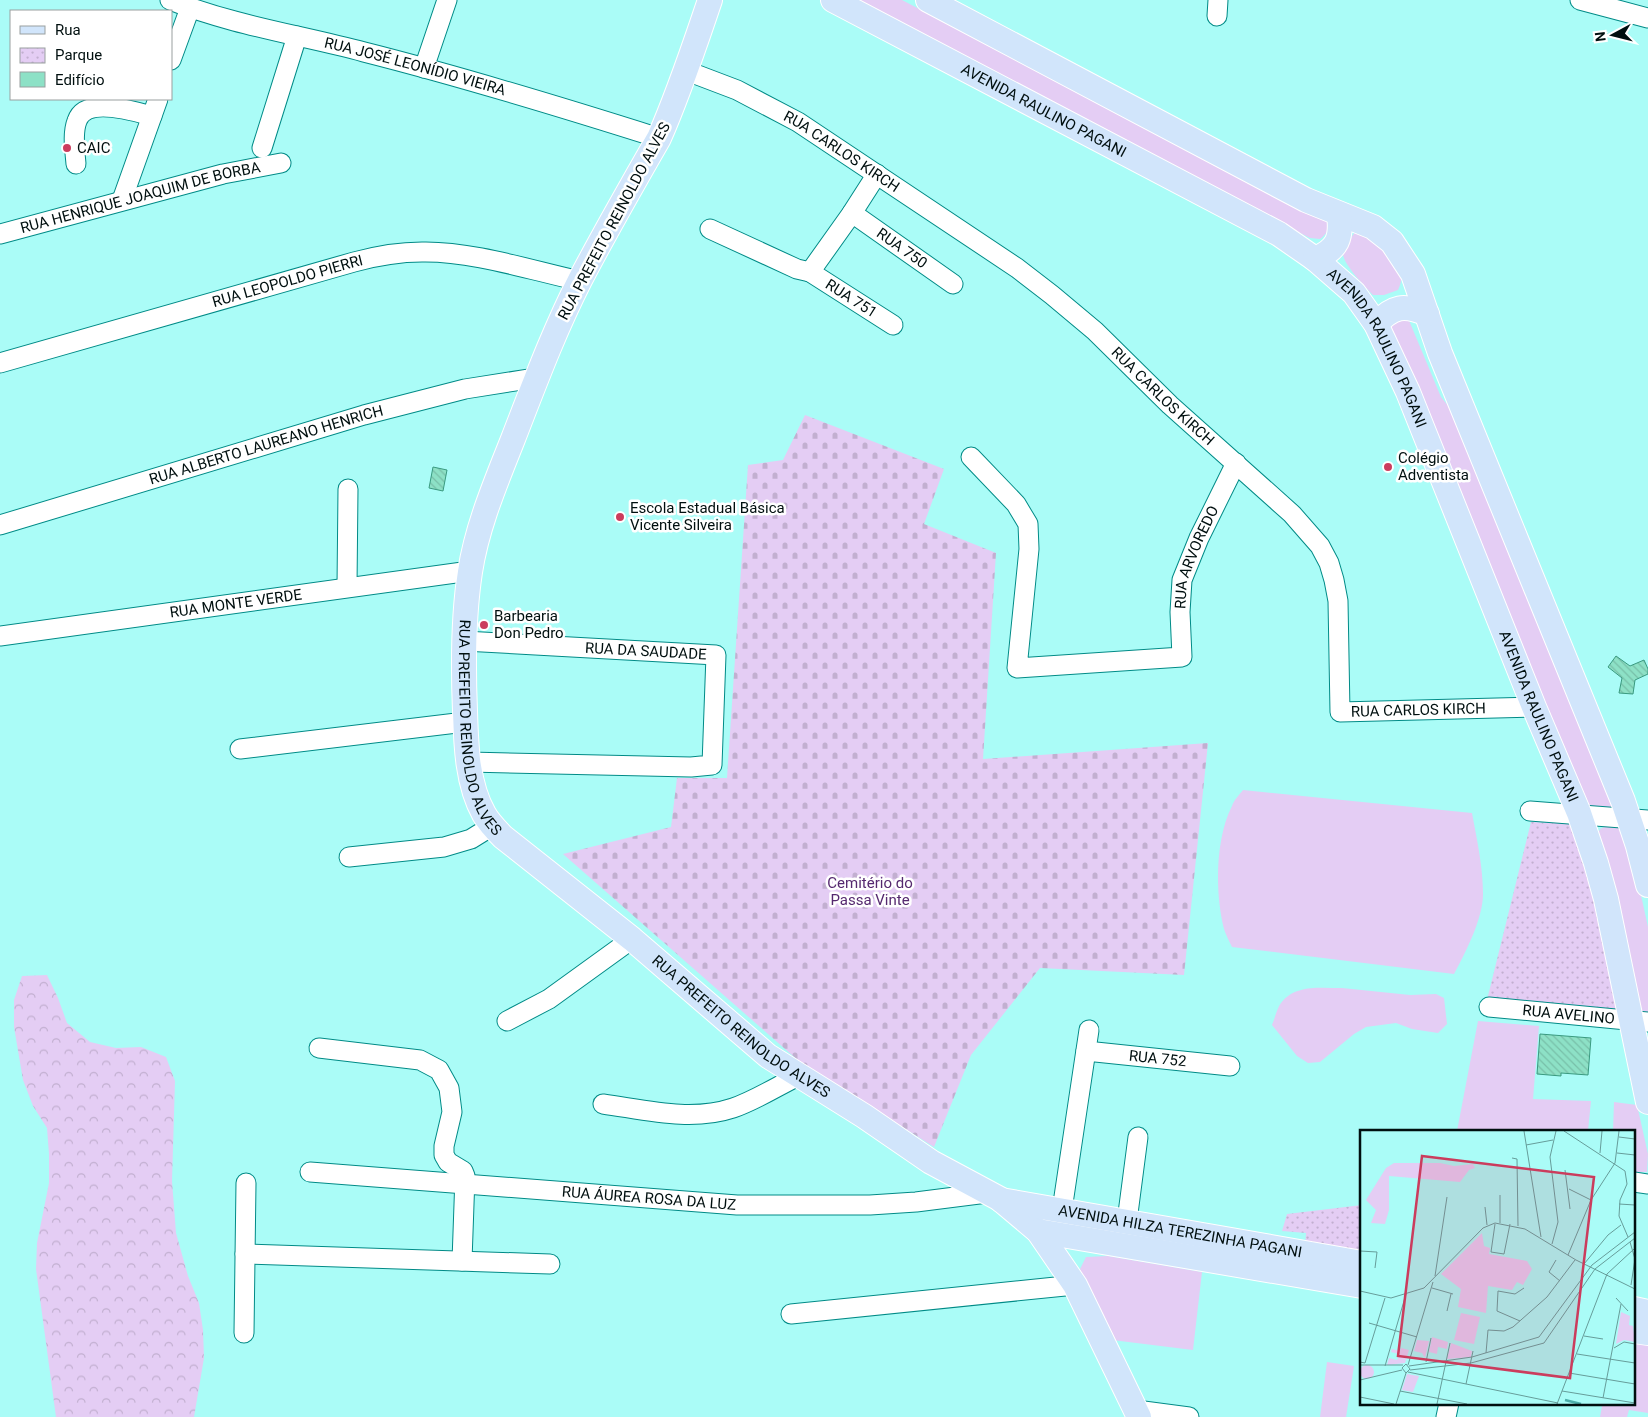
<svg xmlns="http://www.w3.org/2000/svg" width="1648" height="1417" font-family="Roboto,sans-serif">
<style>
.grass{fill:#e4cdf4}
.forest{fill:url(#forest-crowns)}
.cemetery{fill:url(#cemetery-stones)}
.park{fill:url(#park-dots)}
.building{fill:url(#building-back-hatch);stroke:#3a9a80}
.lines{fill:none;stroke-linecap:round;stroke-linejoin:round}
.minor-casing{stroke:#008b87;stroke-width:21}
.major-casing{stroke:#fff;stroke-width:26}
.minor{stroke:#fff;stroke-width:19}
.major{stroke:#d1e5fb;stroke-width:24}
.poi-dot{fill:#cb3c5d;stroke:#fff;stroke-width:2}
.labels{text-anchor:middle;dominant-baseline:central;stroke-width:5;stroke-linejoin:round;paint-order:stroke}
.street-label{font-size:15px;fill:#000f0f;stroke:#fff}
.poi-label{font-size:15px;fill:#000f0f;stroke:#fff;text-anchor:start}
.park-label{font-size:15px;fill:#55296f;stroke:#fff}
.inset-river{fill:none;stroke:#4daeaa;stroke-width:2.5}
.inset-road{fill:none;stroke:#669d9a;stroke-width:1}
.view{fill:#cb3c5d;fill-opacity:0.15;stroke:#cb3c5d;stroke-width:2.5}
.inset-edge{fill:none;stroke:#000f0f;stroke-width:2.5}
</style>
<defs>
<pattern id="forest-crowns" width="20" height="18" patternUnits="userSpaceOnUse" patternTransform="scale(1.25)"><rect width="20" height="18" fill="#e4cdf4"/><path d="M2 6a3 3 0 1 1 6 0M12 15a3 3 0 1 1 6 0" fill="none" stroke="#c2afd0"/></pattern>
<pattern id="cemetery-stones" width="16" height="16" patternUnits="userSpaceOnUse" patternTransform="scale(1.25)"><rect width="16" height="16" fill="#e4cdf4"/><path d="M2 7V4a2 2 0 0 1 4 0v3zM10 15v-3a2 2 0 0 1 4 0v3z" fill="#c2afd0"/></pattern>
<pattern id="park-dots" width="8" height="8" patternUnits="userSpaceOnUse" patternTransform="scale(1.25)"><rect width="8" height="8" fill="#e4cdf4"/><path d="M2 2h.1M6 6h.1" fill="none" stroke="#c2afd0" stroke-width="1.8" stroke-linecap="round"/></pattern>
<pattern id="building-back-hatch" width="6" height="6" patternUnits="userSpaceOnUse" patternTransform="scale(1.25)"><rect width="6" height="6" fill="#8de1c6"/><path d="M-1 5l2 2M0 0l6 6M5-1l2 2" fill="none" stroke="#78c0a9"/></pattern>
</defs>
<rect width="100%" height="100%" fill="#aafcf7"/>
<path class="grass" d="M854,0H902L1285,200C1300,206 1347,218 1320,239L1310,238L1184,174Z
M1355,232C1368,231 1396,258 1401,270C1403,277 1401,283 1398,290L1384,295H1373C1366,288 1342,263 1343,253C1345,246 1351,238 1355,232Z
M1408,318L1441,397L1454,413L1615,806C1603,809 1591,810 1583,799L1389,324L1391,320Z
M1243,790L1472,813C1477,840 1483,867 1483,894C1483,918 1466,952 1454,974L1232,947C1229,941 1226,935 1224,929C1215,894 1215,839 1232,806C1234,800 1239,795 1243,790Z
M1611,824L1619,826L1628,836L1648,927V1016L1640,1014L1596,838L1600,829Z
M1342,988L1410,995L1436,994L1444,998L1447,1024L1438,1033L1412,1029L1396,1023L1366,1027L1354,1034L1320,1062L1308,1063L1297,1056L1272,1025C1275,1018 1277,1008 1281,1003C1295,984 1321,988 1342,988Z
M1478,1021L1539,1026L1533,1099L1591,1101L1588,1131H1457Z
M1614,1102L1637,1105L1648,1154L1647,1172H1634V1131H1613Z
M1108,1256L1202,1272L1193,1350L1112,1340L1084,1283L1080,1269L1086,1257Z
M1634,1341L1648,1343V1413L1629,1410L1627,1417H1600L1602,1406L1588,1403H1634Z
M1327,1362L1354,1366L1346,1417H1320Z"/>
<path class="forest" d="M47,975L58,998L67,1023L90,1042L116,1048L141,1047L166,1057L175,1081L172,1181L176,1233L188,1276L199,1303L203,1330L204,1358L194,1417H56L36,1269L37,1243L49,1183V1154L47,1128L33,1106L23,1080L14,1027V1000L22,976Z"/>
<path class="cemetery" d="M805,415L944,469L924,524L996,553L983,759L1208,743L1184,975L1040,968L971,1055L934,1147L801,1063L563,854L671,827L677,778H727L748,465L783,460Z"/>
<path class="park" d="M1531,822L1580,824L1623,1011L1487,1000Z
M1362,1205V1256L1305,1247L1306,1233L1282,1231L1287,1214Z"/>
<path class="building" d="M433,467L447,470L443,491L429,488Z
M1616,656L1630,666L1644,660L1648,669V674L1635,680L1633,694L1619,693L1622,678L1608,667Z
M1540,1034L1591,1038L1588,1075L1561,1073V1076L1537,1074Z"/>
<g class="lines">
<defs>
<g id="minor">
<path id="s1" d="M170,0C232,25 300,35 364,52C463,77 561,107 659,138"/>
<path d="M1580,0L1648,18"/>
<path d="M1217,16L1218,0"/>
<path d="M171,60L190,8"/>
<path d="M424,68L447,0"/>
<path id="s2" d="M687,71L737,90L798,122L1017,268L1052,295L1095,331L1170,405L1292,514L1320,546L1329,563L1334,580L1338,601L1340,712L1534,707"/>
<path d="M262,148L297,36"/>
<path d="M76,164C75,151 72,134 77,121C85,96 134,111 152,116"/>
<path d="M122,200L158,99"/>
<path id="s3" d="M852,213L953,284"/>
<path d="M710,229L797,269L810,272L852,213L877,174"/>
<path id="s4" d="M0,234L223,174L281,163"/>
<path id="s5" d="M810,272L893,325"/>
<path id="s6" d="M0,363L354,262C376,256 399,252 422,252C472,251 530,270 580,281"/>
<path id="s7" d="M971,457L1016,504L1028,524L1029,549L1017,668L1182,657L1180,612L1182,580L1199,538L1236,463"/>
<path id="s8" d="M0,525L364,415L465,389L535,378"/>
<path d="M347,587L348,489"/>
<path id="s9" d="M0,636L470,571"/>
<path id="s10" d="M464,641L716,655L712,765L691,767L469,762"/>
<path d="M240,749L465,722"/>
<path d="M1530,811L1648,820"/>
<path d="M349,857L444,847L471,839L492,826"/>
<path id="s11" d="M1489,1007L1648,1022"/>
<path d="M507,1021L549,999L632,939"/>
<path d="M319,1048L420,1060L439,1070L449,1088L452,1112L444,1146V1155L448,1162L463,1171L465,1176L462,1261"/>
<path id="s12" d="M1086,1051L1230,1066"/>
<path d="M603,1104C646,1110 691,1122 733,1108C754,1101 778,1086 798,1076"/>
<path id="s13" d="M310,1172L737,1205H870L916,1202L987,1193"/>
<path d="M1634,1182L1648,1184"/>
<path d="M1062,1210L1089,1030"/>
<path d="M1127,1221L1138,1137"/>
<path d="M245,1254L550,1264"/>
<path d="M791,1314L1075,1285"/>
<path d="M244,1333L246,1183"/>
<path d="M1136,1410L1189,1417"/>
<path d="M1446,1417L1449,1403"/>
</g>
<g id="major">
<path id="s14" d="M710,0C694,47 679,93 659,138C632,185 605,232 580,280C554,331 534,385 513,439C496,482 477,526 470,572C463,618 463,664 465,711C466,744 467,784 484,814C489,823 496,830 503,837L632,939L768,1056L864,1116L931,1162L1000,1199L1038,1231L1075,1285L1139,1417"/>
<path id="s15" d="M833,0L1279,234L1315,259L1354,293L1376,324L1408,392L1534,707L1579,813L1596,863L1606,899L1648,1102"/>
<path d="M928,0L1306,200L1373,227L1392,242L1413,274L1440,353L1623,801L1638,846L1648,885"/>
<path d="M1315,259C1338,249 1342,238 1339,214"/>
<path d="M1376,324C1393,306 1404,304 1427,314"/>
<path id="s16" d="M1001,1200L1362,1263"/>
<path d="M1038,1231L1362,1286"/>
<path d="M1634,1309L1648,1312"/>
<path d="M1634,1331L1648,1333"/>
</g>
</defs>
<use href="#minor" class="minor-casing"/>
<use href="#major" class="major-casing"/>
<use href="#minor" class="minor"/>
<use href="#major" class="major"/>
</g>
<g class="poi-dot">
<circle cx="67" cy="148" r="5"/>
<circle cx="1388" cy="467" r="5"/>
<circle cx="620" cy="517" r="5"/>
<circle cx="484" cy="625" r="5"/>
</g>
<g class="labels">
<g class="street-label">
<text stroke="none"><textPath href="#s1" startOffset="254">RUA JOSÉ LEONÍDIO VIEIRA</textPath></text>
<text stroke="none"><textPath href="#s15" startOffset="238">AVENIDA RAULINO PAGANI</textPath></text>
<text stroke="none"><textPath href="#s2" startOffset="175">RUA CARLOS KIRCH</textPath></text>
<text stroke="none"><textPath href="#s4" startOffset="145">RUA HENRIQUE JOAQUIM DE BORBA</textPath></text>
<text transform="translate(614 221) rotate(-62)">RUA PREFEITO REINOLDO ALVES</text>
<text stroke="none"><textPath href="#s3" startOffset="61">RUA 750</textPath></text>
<text stroke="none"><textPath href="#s6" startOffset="299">RUA LEOPOLDO PIERRI</textPath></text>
<text stroke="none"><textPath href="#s5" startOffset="49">RUA 751</textPath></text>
<text stroke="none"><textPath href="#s15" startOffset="658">AVENIDA RAULINO PAGANI</textPath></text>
<text stroke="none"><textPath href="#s2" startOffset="580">RUA CARLOS KIRCH</textPath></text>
<text stroke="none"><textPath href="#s8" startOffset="278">RUA ALBERTO LAUREANO HENRICH</textPath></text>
<text stroke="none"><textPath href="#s7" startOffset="501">RUA ARVOREDO</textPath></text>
<text stroke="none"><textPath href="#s9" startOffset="238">RUA MONTE VERDE</textPath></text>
<text stroke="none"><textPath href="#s10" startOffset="182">RUA DA SAUDADE</textPath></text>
<text stroke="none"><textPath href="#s2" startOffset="1045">RUA CARLOS KIRCH</textPath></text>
<text stroke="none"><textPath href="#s15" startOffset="1062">AVENIDA RAULINO PAGANI</textPath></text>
<text stroke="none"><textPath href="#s14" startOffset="781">RUA PREFEITO REINOLDO ALVES</textPath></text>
<text stroke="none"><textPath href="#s11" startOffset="80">RUA AVELINO</textPath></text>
<text stroke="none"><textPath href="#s14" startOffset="1202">RUA PREFEITO REINOLDO ALVES</textPath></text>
<text stroke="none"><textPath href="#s12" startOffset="72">RUA 752</textPath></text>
<text stroke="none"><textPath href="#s13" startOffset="340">RUA ÁUREA ROSA DA LUZ</textPath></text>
<text stroke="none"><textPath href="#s16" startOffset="182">AVENIDA HILZA TEREZINHA PAGANI</textPath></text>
</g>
<g class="poi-label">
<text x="77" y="148">CAIC</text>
<text x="1398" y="458">Colégio<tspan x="1398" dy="17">Adventista</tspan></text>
<text x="630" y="508">Escola Estadual Básica<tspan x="630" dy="17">Vicente Silveira</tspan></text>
<text x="494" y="616">Barbearia<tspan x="494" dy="17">Don Pedro</tspan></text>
</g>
<g class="park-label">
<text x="870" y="883">Cemitério do<tspan x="870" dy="17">Passa Vinte</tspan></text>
</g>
</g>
<g transform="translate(1360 1130)">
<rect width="275" height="275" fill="#aafcf7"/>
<path d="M261,182L270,186L269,195L273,196L275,212L264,210L256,214ZM101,183L120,187L114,214L94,210ZM72,207L88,212L87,219L78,217L77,224L69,222ZM57,210L69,211L65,228L62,223L54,221ZM41,218L49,220L45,233L27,235L29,228L37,230L39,224L31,222L32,219L40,221ZM0 242a7 7 0 1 1 14 0a7 7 0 1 1-14 0ZM47,244L59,246L53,262L42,260Z" fill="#e4cdf4"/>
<path d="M80,33L94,36L113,34L115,38L109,40L100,52L29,46V80L25,94L11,93L16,80L6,70L26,38L34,33Z" fill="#e4cdf4"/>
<path d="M122,103L124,116L130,118L129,124L167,131L172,139L163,155L157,152L152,160L128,156L126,183L98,177L101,159L81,144Z" fill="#e4cdf4"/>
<path d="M91,213L112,221L111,227L87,229Z" fill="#e4cdf4"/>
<path class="inset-river" d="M205,270L221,274"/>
<path class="inset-road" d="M164,1L181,107M204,1L265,41L267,54L260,70L259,86L268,107M259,7L275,9M166,15L193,10M240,23L242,1M257,23L275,25M152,28L157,29L158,96M205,40L210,79M209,59L231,70M259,74L275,75M125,77L127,95M140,93V65M135,94L131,122L144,124L150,94M270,112L275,129L271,155M192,114L198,92L190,27L196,1M0,121L17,122L15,138M208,125L231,70L255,33L259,1M196,130L189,142L200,151M224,134L248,105L261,95M75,146L87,67M72,158L93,164M0,161L31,168L64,158L123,98L135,93L165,99L216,130L275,159M256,168L268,181M87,181L91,164M160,191L137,181L138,161L155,164L164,158M9,193L57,207M224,206L243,209M254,218L264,212L275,214M126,223L128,200L144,201L153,197L187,167L215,130M217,224L275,233M0,232L5,233L25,168M66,232L71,208M0,235H43M48,235L73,152M25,236L46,164M49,236L112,227L179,207L232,135L275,102M50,240L111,233L184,213L235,139L275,108M48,242L198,273M209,243L275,254M0,250L42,240M106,254L113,221M40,261L107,274M202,261L275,273M0,267L34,274M243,268L261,174M36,274L46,243L50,239L46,234L42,238L46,243M77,274L90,213M197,274L247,144L274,119"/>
<path class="view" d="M62,26L234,47L210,248L38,226Z"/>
<rect width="275" height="275" class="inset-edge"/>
</g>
<rect x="10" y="10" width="162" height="90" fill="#ffffff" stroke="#999f9f"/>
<rect x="20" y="26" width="25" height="8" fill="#d1e5fb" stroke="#999f9f"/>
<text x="55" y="35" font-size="15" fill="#000f0f">Rua</text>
<rect x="20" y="48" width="25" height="15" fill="url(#park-dots)" stroke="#999f9f"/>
<text x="55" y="60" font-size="15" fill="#000f0f">Parque</text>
<rect x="20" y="72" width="25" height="15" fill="#8de1c6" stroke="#999f9f"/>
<text x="55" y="85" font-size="15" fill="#000f0f">Edifício</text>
<g transform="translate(1613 35) rotate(263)" stroke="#ffffff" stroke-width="4" paint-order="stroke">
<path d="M0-4L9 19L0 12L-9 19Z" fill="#000f0f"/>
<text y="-8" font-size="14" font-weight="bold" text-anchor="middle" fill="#000f0f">N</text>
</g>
</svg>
